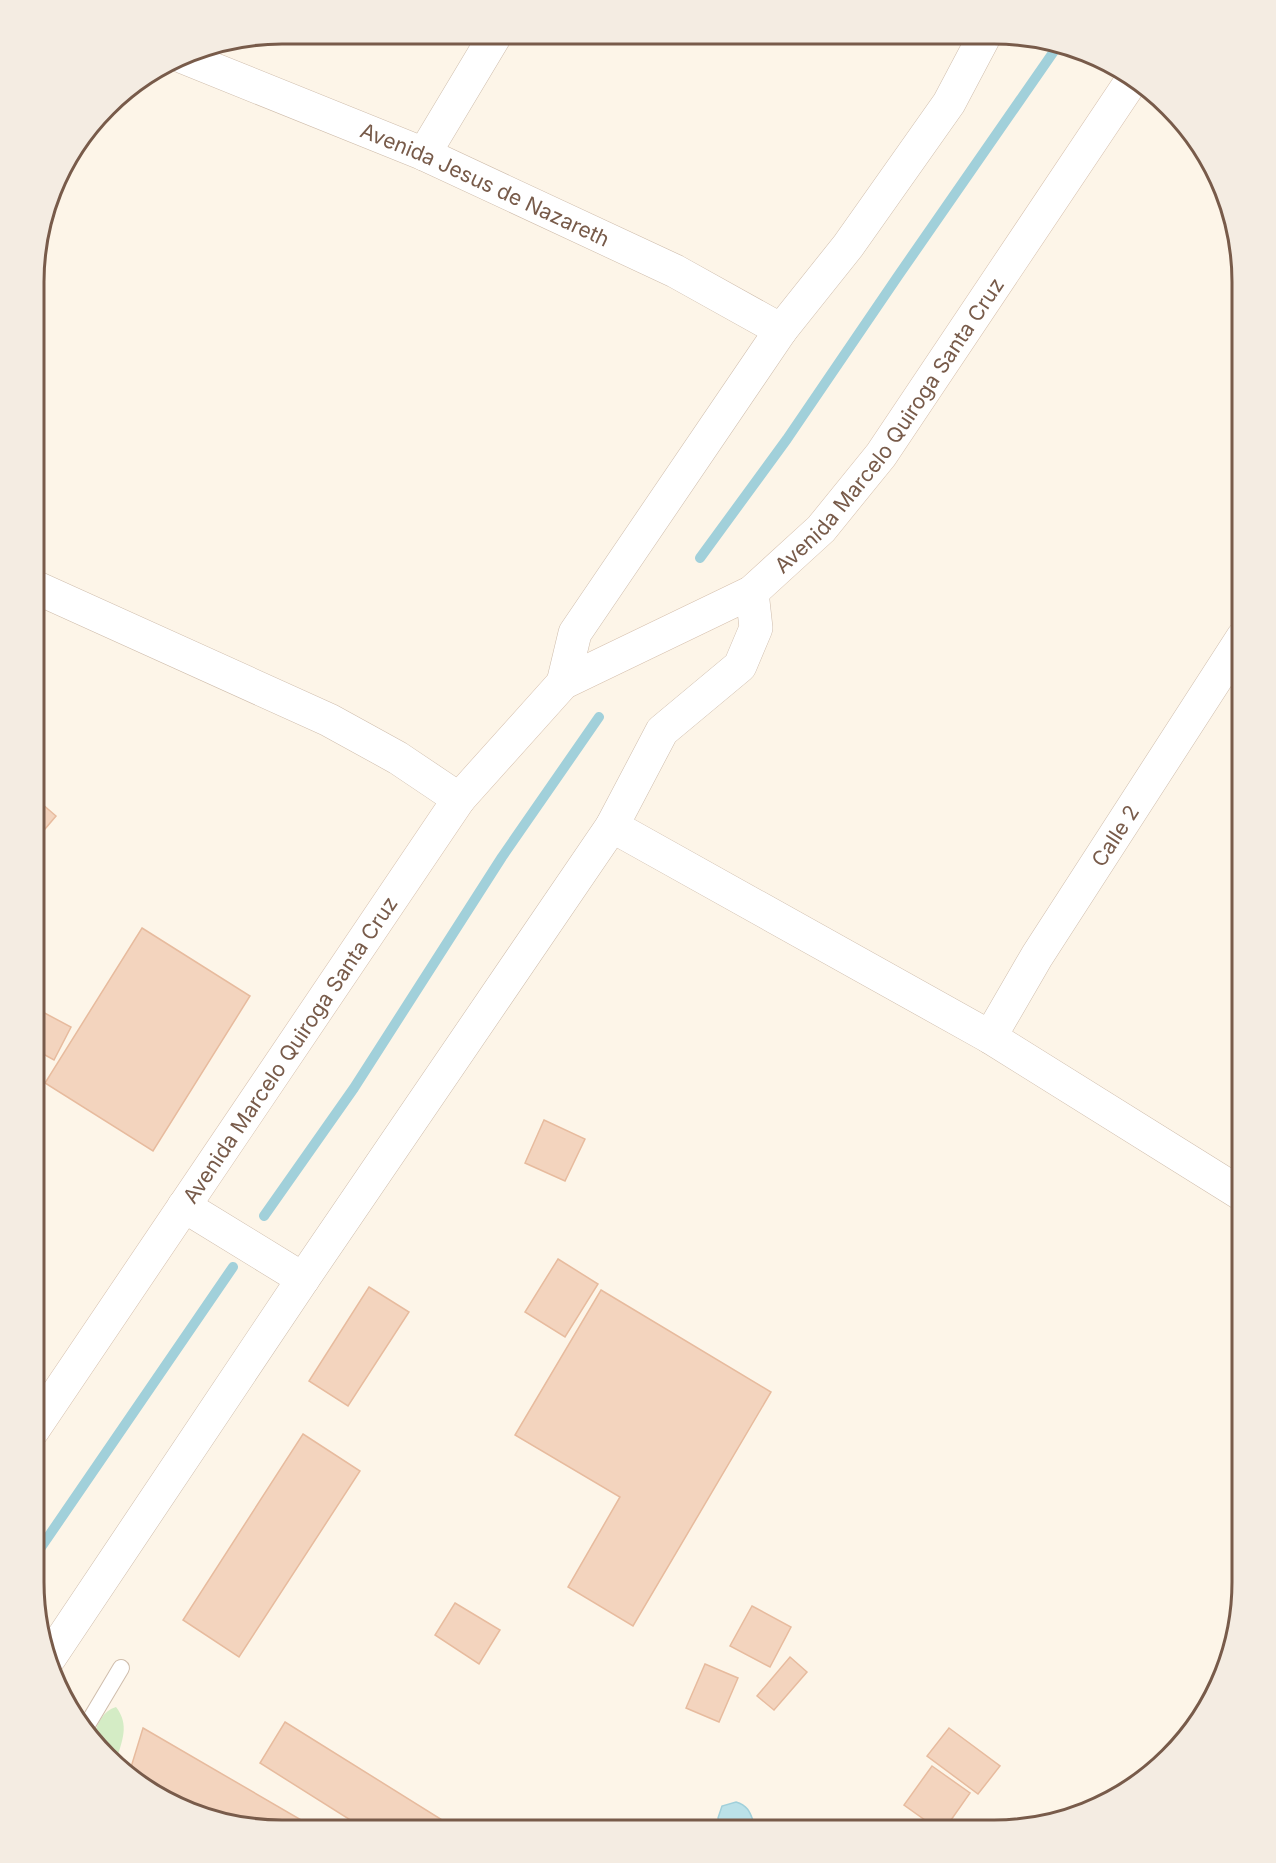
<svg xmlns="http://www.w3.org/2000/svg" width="1276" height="1863" font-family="Inter,sans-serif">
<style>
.green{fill:#d4ecc5}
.water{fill:#bbe1e8;stroke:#a1d0da;stroke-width:1.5}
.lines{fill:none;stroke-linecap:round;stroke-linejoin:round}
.stream{stroke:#a1d0da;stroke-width:10}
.building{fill:#f3d4be;stroke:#e7bb9e;stroke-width:1.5}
.service-casing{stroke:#cfbdac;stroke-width:18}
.minor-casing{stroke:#cfbdac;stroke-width:34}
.secondary-casing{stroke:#d5bfac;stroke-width:34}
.service{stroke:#fff;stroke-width:16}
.minor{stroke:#fff;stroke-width:33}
.secondary{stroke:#fff;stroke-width:33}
.labels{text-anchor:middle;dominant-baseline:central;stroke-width:4.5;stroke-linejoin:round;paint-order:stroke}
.street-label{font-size:21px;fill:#785b4a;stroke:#fff9ef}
.rim{fill:none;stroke:#785b4a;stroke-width:3}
</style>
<rect width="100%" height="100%" fill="#fdf5e8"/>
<path class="green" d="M116,1707C130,1725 122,1741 116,1761L94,1735C98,1722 103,1711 116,1707Z"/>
<path class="water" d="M736,1802C752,1807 750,1817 757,1829H720L718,1818L722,1806Z"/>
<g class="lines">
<path class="stream" d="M700,558L787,439L898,276L1059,44
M264,1216L354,1088L502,857L599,717
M33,1559L233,1267"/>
</g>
<path class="building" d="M34,797L56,816L34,842Z
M142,928L250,996L153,1151L45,1083Z
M37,1009L71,1027L54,1060L34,1049V1015Z
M544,1120L585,1139L565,1181L525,1163Z
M558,1259L598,1284L565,1337L525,1312Z
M369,1287L409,1312L348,1406L309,1381Z
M601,1290L771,1392L633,1626L568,1587L620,1497L515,1435Z
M303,1434L360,1471L239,1657L183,1620Z
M455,1603L500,1630L479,1664L435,1635Z
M752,1606L791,1627L770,1667L730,1646Z
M790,1657L807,1672L774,1710L757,1696Z
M705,1664L738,1678L719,1722L686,1708Z
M285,1722L455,1828H363L260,1763Z
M143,1728L315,1828H249L187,1811L130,1779L128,1777Z
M949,1728L1000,1766L978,1794L927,1756Z
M932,1766L970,1793L944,1830H939L904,1805Z"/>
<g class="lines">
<defs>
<path id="service" d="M87,1725L121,1668"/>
<g id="minor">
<path id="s1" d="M183,57L424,154L675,271L781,330"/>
<path d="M424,154L496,34"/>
<path d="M35,587L329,720L398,758L459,799"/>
<path d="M563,683L575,633L781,330L848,246L949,103L985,35"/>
<path d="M612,826L990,1037L1243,1195"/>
<path id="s2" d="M990,1037L1037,956L1243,637"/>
<path d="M184,1206L303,1279"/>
<path d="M50,1657L303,1279L612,826L662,731L740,666L756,628L752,592"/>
</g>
<g id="secondary">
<path id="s3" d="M33,1430L459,799L563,683L752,592L821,529L881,455L1134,77"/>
</g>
</defs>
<use href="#service" class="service-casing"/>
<use href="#minor" class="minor-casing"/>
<use href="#secondary" class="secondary-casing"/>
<use href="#service" class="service"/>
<use href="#minor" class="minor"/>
<use href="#secondary" class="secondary"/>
</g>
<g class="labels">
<g class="street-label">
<text stroke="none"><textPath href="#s1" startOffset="328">Avenida Jesus de Nazareth</textPath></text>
<text stroke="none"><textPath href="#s3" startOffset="1344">Avenida Marcelo Quiroga Santa Cruz</textPath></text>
<text stroke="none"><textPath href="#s2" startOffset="237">Calle 2</textPath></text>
<text stroke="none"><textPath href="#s3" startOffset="459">Avenida Marcelo Quiroga Santa Cruz</textPath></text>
</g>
</g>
<path d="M0 0H1276V1863H0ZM282 44H994A238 238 0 0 1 1232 282V1582A238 238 0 0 1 994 1820H282A238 238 0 0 1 44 1582V282A238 238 0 0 1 282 44Z" fill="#f4ece2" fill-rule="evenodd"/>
<path class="rim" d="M282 44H994A238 238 0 0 1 1232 282V1582A238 238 0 0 1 994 1820H282A238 238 0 0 1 44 1582V282A238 238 0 0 1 282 44Z"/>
</svg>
